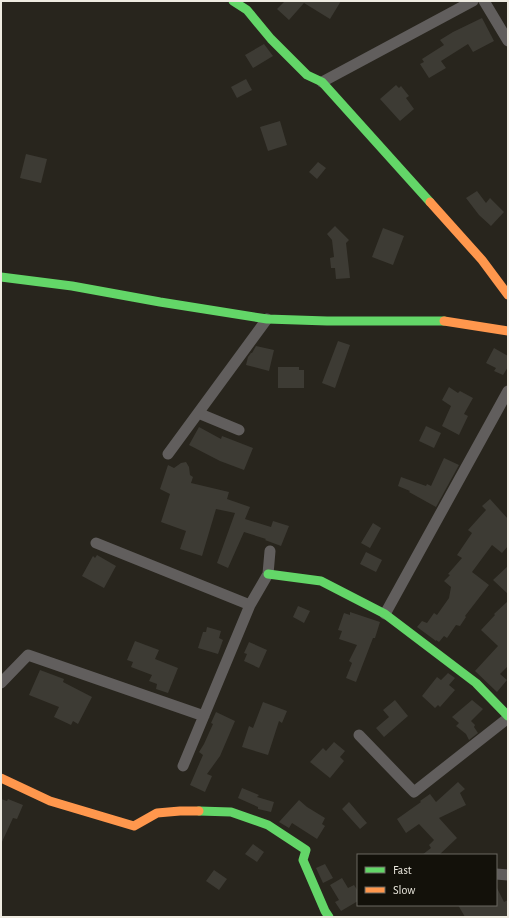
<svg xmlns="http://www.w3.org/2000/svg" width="509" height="918" font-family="'Alegreya Sans',sans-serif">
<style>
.building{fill:#3d3b34}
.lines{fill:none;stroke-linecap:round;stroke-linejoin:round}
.street{stroke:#615e5d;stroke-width:11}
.fast{stroke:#63d668;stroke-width:9}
.slow{stroke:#ff974d;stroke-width:9}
</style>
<rect width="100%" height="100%" fill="#28251d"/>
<path class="building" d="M285,1H341L330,19L304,3L289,20L277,9Z
M482,18L494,41L473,52L468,44L441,61L446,68L429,78L420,64L424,62L422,59L444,45L440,40L453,32Z
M264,44L273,56L253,68L245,55Z
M246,79L252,90L237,98L231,87Z
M396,85L399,88L401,86L409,96L406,98L414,109L400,121L380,99Z
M280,121L287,145L268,151L260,127Z
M26,154L47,159L41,183L20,178Z
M318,162L326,168L317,179L309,172Z
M477,191L486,203L490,198L504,212L491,226L479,215L466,198Z
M335,226L349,240L346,243L350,278L336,279L335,268H331L330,258L334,257L332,240L327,234Z
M383,228L404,236L393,265L372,257Z
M338,341L350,345L335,388L322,383Z
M256,346L274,350L269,371L246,365L248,357L251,353H252Z
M494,348L508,356V367L503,375L494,371L496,368L486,363Z
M278,367H299V370H304V388H278Z
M449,387L458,393L460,391L473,398L464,414L468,416L459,435L442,426L451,406L442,400Z
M426,426L441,433L434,448L419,441Z
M199,427L221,439L222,436L253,448L244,470L220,461L189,445Z
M444,458L459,465L436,507L409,492L410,491L398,486L401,477L426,486L427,484L431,486Z
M186,462L189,467L190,475L193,477L191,483L229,492L227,499L250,507L245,519L271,527L273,521L289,526L281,546L265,540L266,539L244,532L228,568L217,563L235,513L216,509L202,556L180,549L186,531L161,522L170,494L160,489L168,465L174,468L181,463Z
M490,499L508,519V546L502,553L492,545L472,572L489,585L465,616L466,617L460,626L456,625L447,638L444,636L439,642L436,640V641L417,627L422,621L427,623L434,613L437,615L449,598L451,587L444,581L450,575L448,574L462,558L457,555L472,533L468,530L486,510L482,506Z
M373,523L381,528L370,548L361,543Z
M366,552L382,560L376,572L360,564Z
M97,555L116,566L104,588L82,576L93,556L95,558Z
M508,566V594L493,580Z
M508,601V666L500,674L507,680L497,692L475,671L498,646L481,630L495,615L494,614Z
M298,606L310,611L304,623L293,617Z
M350,612L380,622L375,638H373L356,682L346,678L352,663L349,661L357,645L339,639L342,631L338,630L344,613L350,615Z
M207,627L221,631L219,638L223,640L218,654L198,648L203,632H206Z
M135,641L159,650L155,659L178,668L168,693L156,689L157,684L149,681L152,675L131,667L133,662L127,660Z
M249,642L267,650L259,668L244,661L247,654L244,653Z
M40,670L64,679L63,682L92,697L78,724L73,721L71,725L54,717L59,707L29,695Z
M448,673L455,678L449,685L455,690L440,707L438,705L435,708L422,696L437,677L441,680Z
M395,700L408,716L384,737L376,728L389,717L383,710Z
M472,700L483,709L471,721L475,725L474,727L478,733L469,740L466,734L456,726L459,723L452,717Z
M263,702L287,711L282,723L279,721L268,755L242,747L249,726L253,728Z
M216,712L235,721L220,756L207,774L212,776L205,792L190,785L203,755L199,752L204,744L213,724L211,723Z
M334,742L345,751L340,757L344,761L330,778L310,762L323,748L326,751Z
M458,782L465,789L460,793L466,805L439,818L457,838L439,855H422L431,848L429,845L434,840L419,824L406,833L397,819L421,802L420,801L430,794L436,802Z
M242,788L259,795L257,797L274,802L271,812L258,809V807L238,798Z
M1,799L7,801L8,799L23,805L17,819L13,818L1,844Z
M299,800L307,807L325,818L322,824L325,826L317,839L292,823L289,828L279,822Z
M349,802L367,823L360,829L342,809Z
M253,844L264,852L257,862L245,854Z
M325,864L333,878L323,883L316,868Z
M214,870L227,879L219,890L206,881Z
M342,878L348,888L354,885L358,891V901L341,911L335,902L339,900L330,885Z
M496,886L504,902L508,900V917H465L458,905H496Z"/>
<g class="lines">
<path class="street" d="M484,1L508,41
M322,82L473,1
M198,413L239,430
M168,454L267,319
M96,543L250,605
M385,614L508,391
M1,683L28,655L204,716
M359,735L414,792L508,718
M183,766L250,605L268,574L270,551
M496,874L508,875"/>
<path class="fast" d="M233,1L247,10L271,39L307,75L322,82L430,202
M1,277L72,286L160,302L267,319L327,321H444
M268,574L321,581L385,614L476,683L508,716
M199,811L231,812L268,825L306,850L303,860L325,911L329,917"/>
<path class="slow" d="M430,202L482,260L508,295
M444,321L508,331
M1,778L50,801L134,826L157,813L180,811H199"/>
</g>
<rect width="509" height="918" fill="none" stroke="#eeebe1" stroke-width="4"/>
<rect x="357" y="854" width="140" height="52" fill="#13110a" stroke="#6b6860"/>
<rect x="365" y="867" width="20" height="6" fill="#63d668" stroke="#6b6860"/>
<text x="393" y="874" font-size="12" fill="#eeebe1">Fast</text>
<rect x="365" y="887" width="20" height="6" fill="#ff974d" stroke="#6b6860"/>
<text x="393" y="894" font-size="12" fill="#eeebe1">Slow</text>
</svg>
